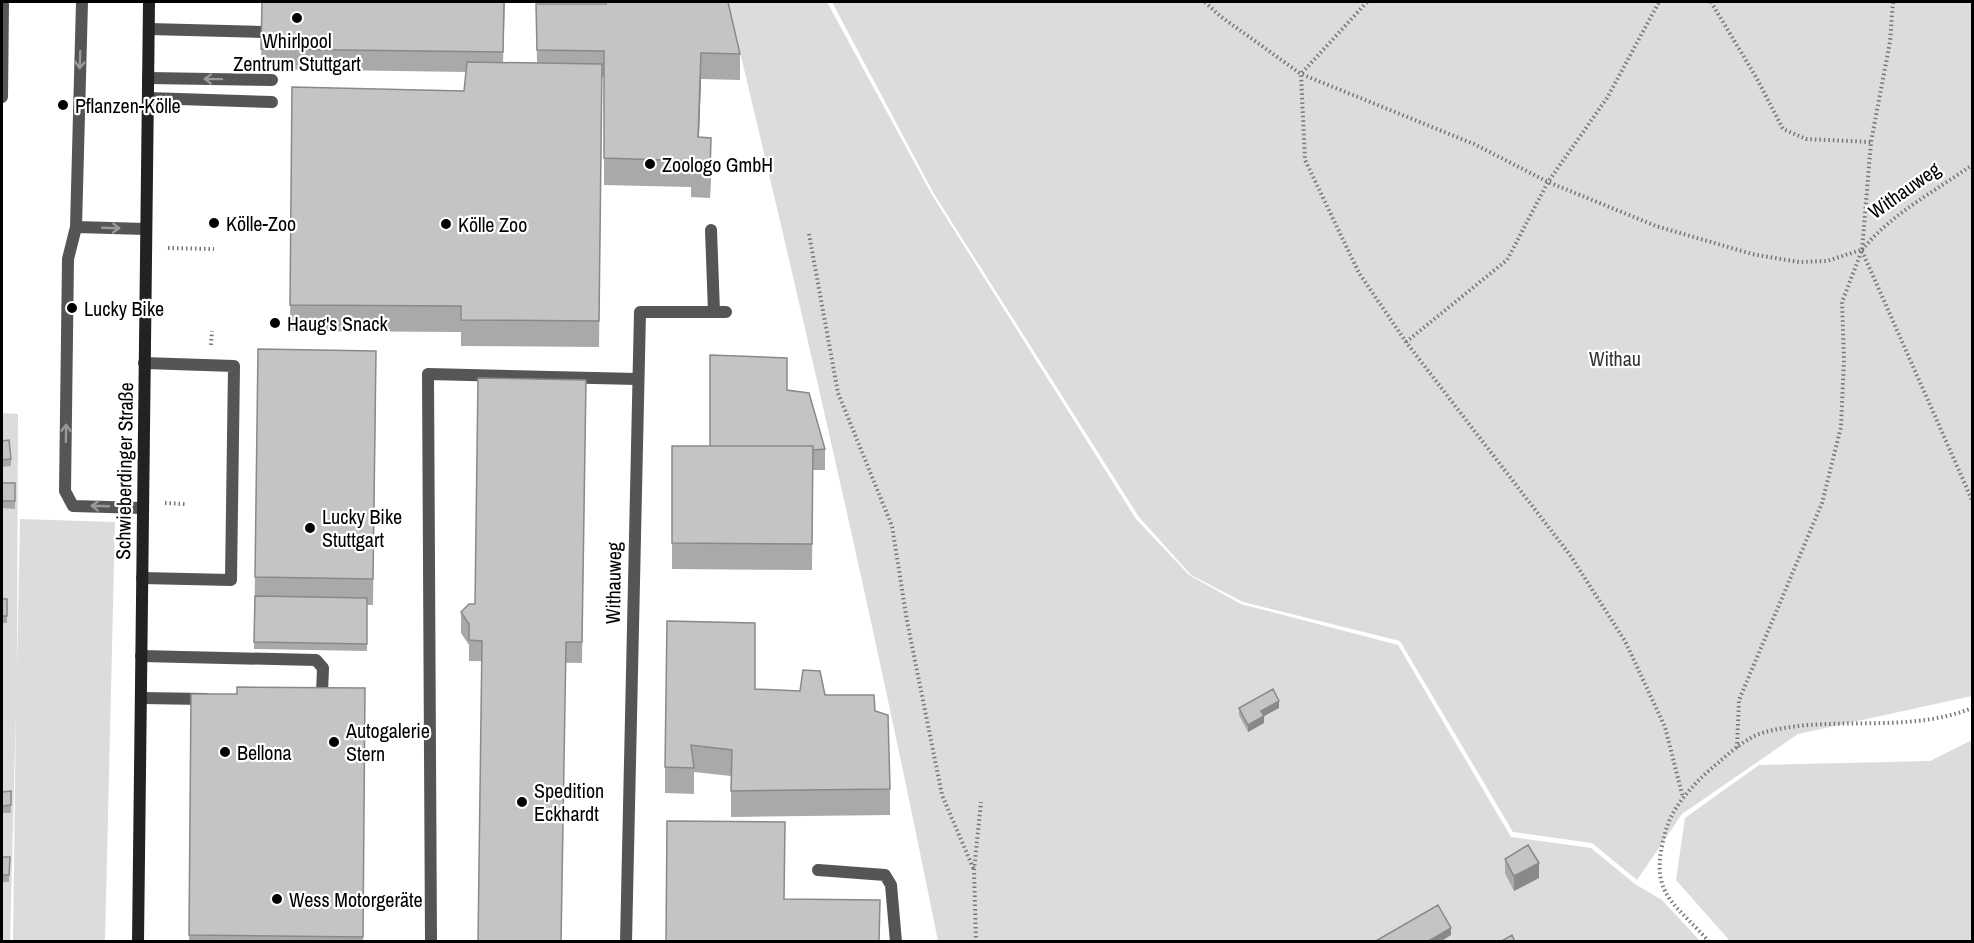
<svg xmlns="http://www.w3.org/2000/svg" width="1974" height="943" font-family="'Archivo Narrow',sans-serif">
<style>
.green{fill:#dcdcdc}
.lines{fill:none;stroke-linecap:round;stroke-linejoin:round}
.path{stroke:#777;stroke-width:4;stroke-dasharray:1.5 3;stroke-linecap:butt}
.lane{stroke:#555;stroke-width:12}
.street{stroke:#555;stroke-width:12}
.secondary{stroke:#222;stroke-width:12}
.wall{fill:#a9a9a9}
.shaded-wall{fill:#898989}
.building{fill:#c4c4c4;stroke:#898989;stroke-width:1.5}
.oneway{stroke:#999}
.poi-dot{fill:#000;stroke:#fff;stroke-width:2}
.labels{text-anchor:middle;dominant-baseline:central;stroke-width:4.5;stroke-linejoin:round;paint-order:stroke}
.poi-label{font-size:20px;fill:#000;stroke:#fff;text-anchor:start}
.street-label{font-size:20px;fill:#000;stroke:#fff}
.park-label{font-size:20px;fill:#333;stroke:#fff}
</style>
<rect width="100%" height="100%" fill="#fff"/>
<path class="green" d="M728,2H827L932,195L1136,519L1189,575L1241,604L1398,645L1511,837L1591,848L1635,884L1662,900L1700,941H938C875,627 803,314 728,2Z
M832,2H1972V696L1798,734L1682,814L1637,880L1592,843L1513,832L1400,641L1243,602L1191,575L1139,517L934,194Z
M2,413L18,414L17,672L20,519L115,522L105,941H13L16,709L10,941H2Z
M1972,740V941H1730L1676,880L1685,818L1759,765L1930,761Z"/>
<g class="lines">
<path class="path" d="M1205,2L1220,16L1301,74L1474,144L1548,182L1656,226L1752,254L1799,262L1827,261L1861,250
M1367,2L1301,74L1305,160L1359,273L1406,342L1570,555L1625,641L1665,727L1683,798
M1711,2L1756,77L1783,129L1806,139L1871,142
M809,234L838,393L892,526L907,621L942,795L974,870
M168,248L214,249
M1862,250C1892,213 1934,192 1972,165
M1862,251L1972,500
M1406,342L1507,260L1548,182L1607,98L1659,2
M211,345L212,331
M165,503L185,504
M1737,748L1739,700L1822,503L1841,427L1844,360L1842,302L1862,250L1871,142L1890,42L1893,2
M976,942L974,870L981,802
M1709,942C1680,907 1651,897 1662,846C1665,831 1668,821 1676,808C1687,791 1703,775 1719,762C1734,749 1750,735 1769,731C1836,715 1908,734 1972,708"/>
<path class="lane" d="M82,2L76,227L68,259L65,491L73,506L143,508
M149,29L261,32
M148,78L272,80
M2,97L3,2
M148,98L272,102
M76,227L146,229
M711,230L714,312
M142,578L231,580L234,366L144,363
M141,656L316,660L323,668L322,693L316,700
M141,698L206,699
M818,870L885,875L891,885L896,942
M431,942L428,374L637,379"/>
<path class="street" d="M626,942L640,312H726"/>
<path class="secondary" d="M138,942L149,2"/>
</g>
<path class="wall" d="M262,2H505L503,62L537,63L536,4L740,54V80L701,79L699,137L711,164L710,198L691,197V187L604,185V77H602L599,347L461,346V332L290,331L292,87L464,91L466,72L261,69Z
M258,349L376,378L373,605H367V651L254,649Z
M586,380L582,663L469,661V645L461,633V612L475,604Z
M787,390L825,449V470H813L812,570L672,569V446H710Z
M2,441L11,459V466L2,467Z
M2,483H15V509L2,508Z
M2,599H7V623H2Z
M365,688L363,942H189L191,694H237Z
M755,689L825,695L875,711L890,789V815L731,817V776L694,772V794L665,793V767Z
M1239,708H1279L1264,716V723L1248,732L1239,715Z
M11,791V813H2V792Z
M2,857H10L9,882H2Z
M1505,859L1539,878L1514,891L1505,873Z"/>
<path class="shaded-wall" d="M701,53V79L698,163V137Z
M711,138V164L710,198V172Z
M1279,701V708L1264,716V723L1248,732V725L1261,711Z
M1539,863V878L1514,891V876Z
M1451,928V935L1440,942H1427Z"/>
<path class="building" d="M262,2H504L503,52L261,49Z
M606,2H728L740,54L701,53L698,137L711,138L710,172L691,171V161L604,158V51L537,50L536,4H606Z
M467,62L602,64L599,321L461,320V306L290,305L292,87L464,91Z
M258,349L376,351L373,579L255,577Z
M710,355L787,358V390L809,393L825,449L813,450V446H710Z
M478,378L586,380L582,642H566L561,942H478L482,641L469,640V624L461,612L469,604H475Z
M9,440L11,459L2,460V441Z
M672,446H813L812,544L672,543Z
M2,483H15V501H2Z
M255,596L367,598V644L254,642Z
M2,599H7V616H2Z
M667,621L755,623V689L800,691L803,670L820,671L825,695H874L875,711L888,715L890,789L731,791L732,750L691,745L694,768L665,767Z
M237,687L365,688L363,937L189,935L191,694H237Z
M1273,689L1279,701L1261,711L1264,716L1248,725L1239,708Z
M11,791V805L2,806V792Z
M667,821L785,822L784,899L880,900L879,942H666Z
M1528,845L1539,863L1514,876L1505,859Z
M2,857H10L9,875H2Z
M1438,905L1451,928L1427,942H1374Z
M1512,935L1515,942H1500Z"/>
<defs><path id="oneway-shaft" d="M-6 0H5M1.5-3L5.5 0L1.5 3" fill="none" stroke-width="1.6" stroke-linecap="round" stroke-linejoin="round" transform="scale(1.5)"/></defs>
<g class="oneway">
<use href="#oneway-shaft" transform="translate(80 60) rotate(92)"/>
<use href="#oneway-shaft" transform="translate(213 79) rotate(-179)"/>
<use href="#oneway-shaft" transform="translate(111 228) rotate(2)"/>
<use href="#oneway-shaft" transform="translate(66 433) rotate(-89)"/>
<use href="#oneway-shaft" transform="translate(100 506) rotate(-178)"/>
</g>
<g class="poi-dot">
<circle cx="297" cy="18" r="6"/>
<circle cx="63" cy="105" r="6"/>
<circle cx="650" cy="164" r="6"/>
<circle cx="214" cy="223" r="6"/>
<circle cx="446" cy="224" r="6"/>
<circle cx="72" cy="308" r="6"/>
<circle cx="275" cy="323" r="6"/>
<circle cx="310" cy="528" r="6"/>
<circle cx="334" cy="742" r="6"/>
<circle cx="225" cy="752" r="6"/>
<circle cx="522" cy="802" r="6"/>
<circle cx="277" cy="899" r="6"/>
</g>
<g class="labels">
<g class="poi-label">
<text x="297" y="40" text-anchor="middle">Whirlpool<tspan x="297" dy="23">Zentrum Stuttgart</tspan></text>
<text x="75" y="105">Pflanzen-Kölle</text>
<text x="662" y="164">Zoologo GmbH</text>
<text x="226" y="223">Kölle-Zoo</text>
<text x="458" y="224">Kölle Zoo</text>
<text x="84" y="308">Lucky Bike</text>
<text x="287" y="323">Haug's Snack</text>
<text x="322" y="516">Lucky Bike<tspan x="322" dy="23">Stuttgart</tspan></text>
<text x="346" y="730">Autogalerie<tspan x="346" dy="23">Stern</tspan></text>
<text x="237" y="752">Bellona</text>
<text x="534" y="790">Spedition<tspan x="534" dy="23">Eckhardt</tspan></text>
<text x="289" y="899">Wess Motorgeräte</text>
</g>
<g class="street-label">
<text transform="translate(1904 190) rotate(-35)">Withauweg</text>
<text transform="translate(124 471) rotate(-89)">Schwieberdinger Straße</text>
<text transform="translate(613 583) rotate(-89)">Withauweg</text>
</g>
<g class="park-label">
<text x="1615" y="358">Withau</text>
</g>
</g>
<rect width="1974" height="943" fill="none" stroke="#000000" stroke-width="6"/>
</svg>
